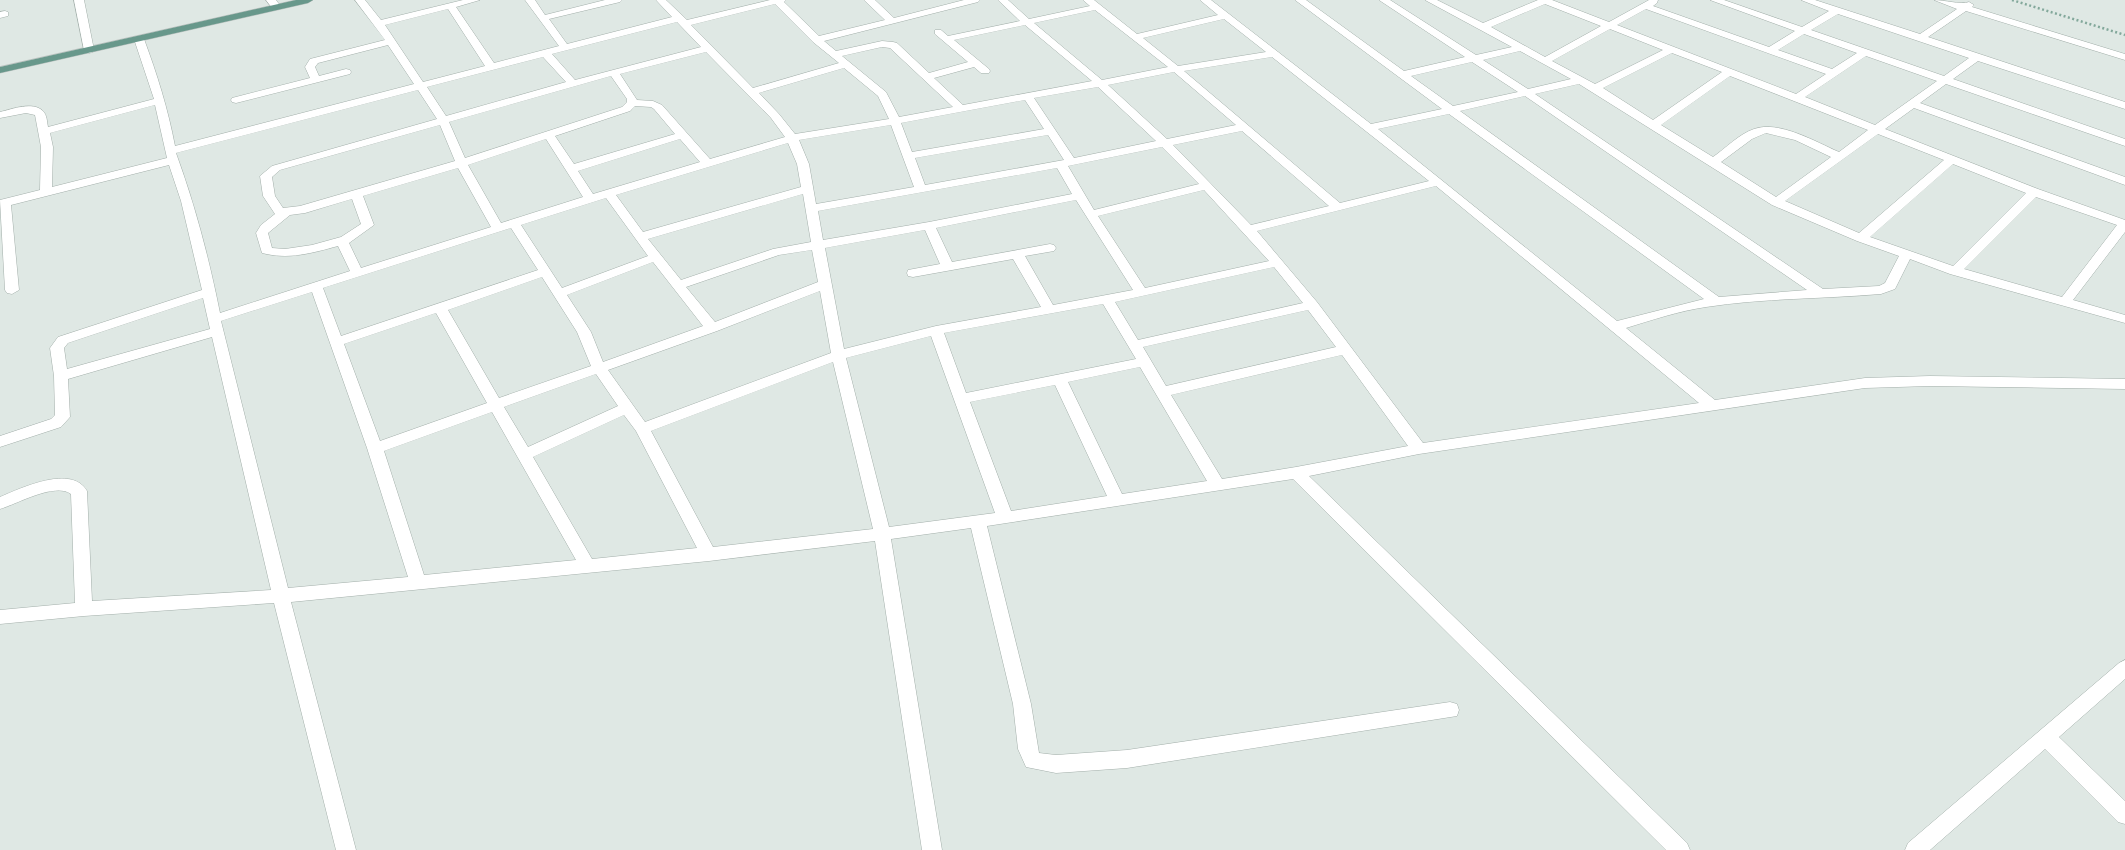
<svg xmlns="http://www.w3.org/2000/svg" width="2125" height="850" font-family="'Source Sans 3',sans-serif">
<style>
.lines{fill:none;stroke-linecap:round;stroke-linejoin:round}
.minor-casing{stroke:#a3afaa;stroke-width:1}
.major-casing{stroke:#bdc3c1;stroke-width:1}
.path{stroke:#83a89b;stroke-width:2.5;stroke-dasharray:2 2.5;stroke-linecap:butt}
.minor{fill:#fff;fill-rule:evenodd}
.major{fill:#68988b;fill-rule:evenodd}
</style>
<rect width="100%" height="100%" fill="#dfe8e4"/>
<g class="lines">
<defs>
<path id="minor" d="M74,0H84L94,50L93,52L89,53L84,50Z
M266,0H276L281,7L279,9H273Z
M355,0H365L381,20L463,0H480L456,7L494,63L559,46L525,0H535L545,15L605,0H622L620,2L549,19L567,44L672,17L656,0H666L687,20L770,0H786L784,2L819,36L885,20L864,0H875L894,18L964,0H980L978,2L824,41L836,51L882,41L893,42L897,43L929,73L968,62L935,34V30H941L948,36L1020,21L998,0H1008L1029,19L1090,6L1083,0H1094L1137,34L1218,15L1200,0H1211L1371,124L1442,109L1295,0H1306L1404,71L1465,57L1379,0H1390L1476,55L1512,47L1425,0H1437L1483,23L1538,0H1552L1609,22L1649,0H1658L1657,3L1653,6L1769,47L1795,31L1710,0H1724L1802,27L1829,11L1801,0H1815L1920,34L1957,9L1934,0C1945,0 1960,5 1969,2L1974,5L1972,7L2125,54V60L1966,11L1928,37L2125,102V109L1978,61L1953,79L2125,139V146L1946,84L1920,103L2125,177V185L1914,108L1885,129L2038,189L2125,220V232L2073,300L2125,315V323L1950,274L1910,259L1895,289L1881,294C1823,299 1764,298 1706,307C1679,311 1652,320 1626,328L1715,400L1865,378L1930,376L2125,379V389L1930,386L1865,388L1419,454L1309,476L1687,843L1690,850H1666L1293,479L987,526L1031,704L1039,753L1056,755L1127,750L1450,702L1457,704L1459,710L1457,716L1127,768L1056,773L1026,767L1018,749L1013,704L971,528L891,539L942,850H922L875,541L709,561L291,602L356,850H336L274,603L84,616L0,624V610L75,603L71,494C55,482 17,504 0,509V497C21,488 72,464 87,491L92,601L271,590L212,337L68,379L70,417L61,427L0,447V436L51,419L55,415L54,376L50,348L58,337L202,290L181,201L169,165L11,205L19,290L12,294L7,293L5,290L0,200L40,190L41,147L35,115L26,113L0,118V112C12,109 33,101 43,111C47,115 47,122 48,127L154,99L134,39L139,36L144,39C157,74 168,109 175,146L414,84L388,45L318,63L315,67L319,76L346,69L350,70L351,72L350,74L236,103L232,102L231,100L232,98L310,78L305,67L310,59L385,40ZM775,4L813,42L839,63L753,88L691,25ZM1545,4L1601,26L1545,57L1491,27ZM448,9L485,66L423,82L385,25ZM1646,9L1826,74L1796,94L1617,25ZM1095,10L1168,67L1102,80L1034,23ZM1838,14L1969,58L1944,76L1811,30ZM1224,19L1266,52L1178,66L1143,38ZM677,22L701,47L575,80L552,54ZM1025,25L1092,81L963,105L934,78L974,67L981,73H989L990,71L989,69L954,40ZM1610,29L1663,50L1595,84L1552,61ZM1804,34L1857,53L1832,69L1778,50ZM882,47L890,48L953,107L899,117L886,92L842,56ZM1520,51L1571,79L1528,89L1483,60ZM706,52L771,118L785,137L710,159L662,105L653,101L637,100L620,74ZM1672,53L1722,72L1653,120L1603,88ZM1866,56L1937,81L1875,125L1805,97ZM543,57L566,82L446,116L427,87ZM1272,57L1429,181L1340,203L1184,71ZM1472,62L1518,92L1453,106L1411,76ZM844,68L878,96L889,119L795,134L779,114L759,93ZM1174,72L1236,125L1167,139L1108,85ZM611,76L627,99V102L622,107L465,158L449,122ZM1730,76L1868,130L1839,152C1816,142 1779,120 1754,129C1739,134 1726,148 1713,157L1661,125ZM1579,84L1772,205L1857,241L1899,256L1885,283L1879,286L1823,289L1535,94ZM1098,87L1156,141L1074,158L1034,98ZM418,90L437,119L272,166L260,176L263,196L275,214L261,225L256,233L262,253C289,260 312,253 338,246L350,271L220,313C209,258 195,205 176,153ZM1525,96L1807,290L1719,297L1460,111ZM1025,100L1044,129L912,152L901,123ZM155,105L167,158L52,187L53,147L50,133ZM635,106L651,107L654,109L675,134L574,164L555,136L630,111ZM1449,114L1704,299L1617,321L1378,129ZM440,125L455,161L300,206L283,208L275,196L272,177L280,170ZM891,125L914,187L816,204L809,164L799,140ZM1242,131L1329,206L1251,225L1173,145ZM1766,133L1795,140L1831,157L1776,197L1721,162L1752,139ZM1878,134L1944,160L1859,233L1785,201ZM1048,135L1064,160L925,185L915,158ZM546,139L583,197L501,223L468,165ZM680,139L700,162L593,194L578,171ZM788,143L797,164L801,187L643,232L616,195ZM1162,147L1199,184L1094,210L1068,166ZM1953,164L2026,193L1953,266L1870,237ZM458,168L491,227L361,268L349,243L374,225L363,196ZM1057,168L1072,194L929,222L823,240L818,211ZM1436,186L1699,403L1423,443L1317,302L1257,231ZM1204,190L1269,261L1145,288L1098,216ZM803,194L811,242L773,249L681,280L648,239ZM2036,197L2117,225L2062,297L1964,269ZM606,198L648,256L562,288L521,225ZM352,199L361,224L341,237L312,245L285,249L272,248L268,233L290,215L305,213ZM1076,200L1133,290L1053,305L1025,256L1054,251L1056,248L1054,245L1050,244L952,262L936,228ZM511,228L538,270L341,336L323,288ZM925,230L940,264L908,270L907,273L908,276L913,277L1013,259L1041,307L936,326L844,349L825,248ZM812,250L818,282L715,322L686,287L779,255ZM653,262L703,326L603,362L591,332L567,295ZM1274,267L1303,303L1138,340L1115,302ZM542,277L577,332L591,366L499,398L448,310ZM820,291L831,353L645,422L608,370L717,331ZM312,292L367,448L408,577L288,588L221,321ZM203,298L210,329L67,369L64,348L68,343ZM1103,304L1136,359L966,393L944,333ZM1308,310L1336,347L1166,386L1143,347ZM436,313L487,403L380,441L344,344ZM931,336L995,513L889,527L846,358ZM1342,355L1408,446L1296,467L1222,479L1171,395ZM833,362L873,529L713,547L651,431ZM1140,367L1207,481L1122,494L1068,382ZM596,374L618,406L528,447L504,407ZM1055,385L1107,496L1011,511L970,402ZM492,412L576,560L424,575L384,451ZM624,415L636,431L697,548L592,559L533,457Z
M5,11L8,12V16L0,18V12Z
M2125,660V679L2059,737L2125,801V824L2118,822L2045,749L1930,850H1905L1908,843L2119,663Z"/>
<path id="major" d="M296,0H313L308,3L0,73V67Z"/>
</defs>
<use href="#minor" class="minor-casing"/>
<use href="#major" class="major-casing"/>
<path class="path" d="M2012,0L2125,35"/>
<use href="#minor" class="minor"/>
<use href="#major" class="major"/>
</g>
</svg>
